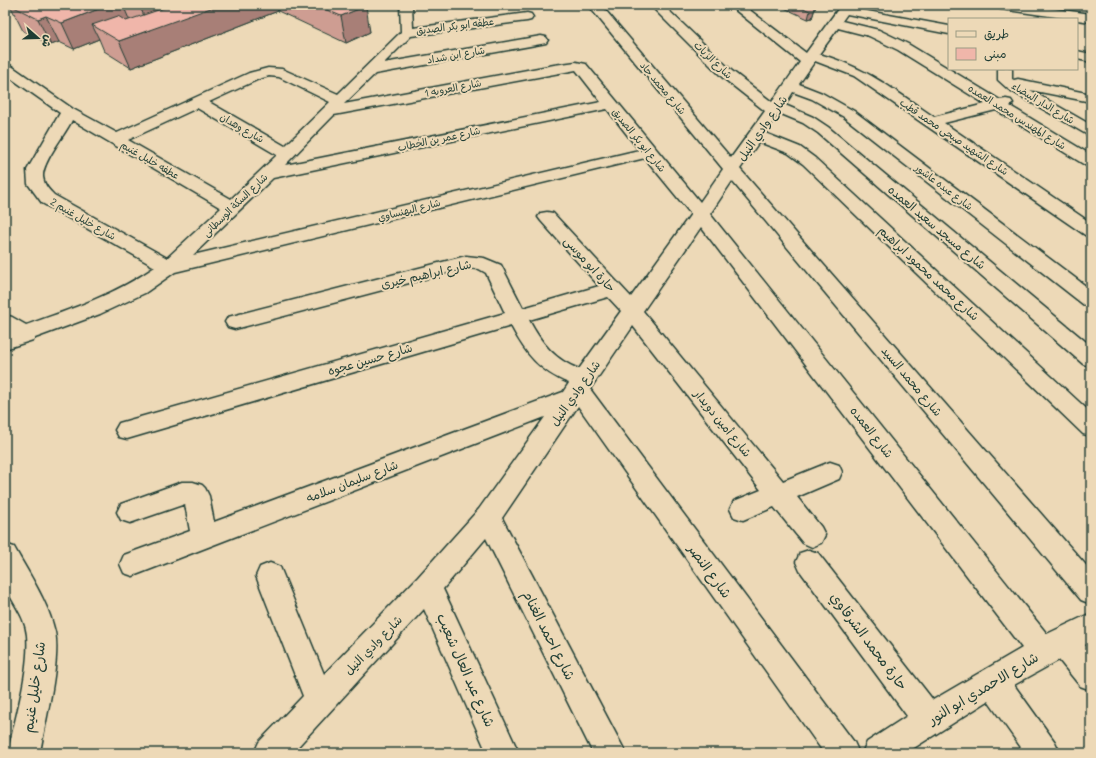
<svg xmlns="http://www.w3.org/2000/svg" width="1096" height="758" font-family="Delius,'Playpen Sans Arabic',sans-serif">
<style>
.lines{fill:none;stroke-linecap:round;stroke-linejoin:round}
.minor-casing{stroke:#1f3d34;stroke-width:3}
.minor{fill:#edd9b7;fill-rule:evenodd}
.wall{fill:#ce9d92;stroke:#1f3d34}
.shaded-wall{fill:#a87f77;stroke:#1f3d34}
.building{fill:#f0b6aa;stroke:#1f3d34}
.labels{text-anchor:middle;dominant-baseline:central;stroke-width:4;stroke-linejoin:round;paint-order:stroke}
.far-street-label{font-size:10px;fill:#1f3d34;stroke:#edd9b7}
.street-label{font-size:12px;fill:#1f3d34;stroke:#edd9b7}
.near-street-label{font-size:14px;fill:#1f3d34;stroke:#edd9b7}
</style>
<rect width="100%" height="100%" fill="#edd9b7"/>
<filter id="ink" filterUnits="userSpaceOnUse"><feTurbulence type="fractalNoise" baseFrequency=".025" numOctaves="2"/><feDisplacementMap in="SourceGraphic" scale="8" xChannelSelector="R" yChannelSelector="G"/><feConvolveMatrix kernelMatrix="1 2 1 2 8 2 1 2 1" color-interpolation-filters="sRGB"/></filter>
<g filter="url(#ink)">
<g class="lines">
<defs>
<path id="minor" d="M400,5H412L413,28L527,13L531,14L533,17L531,20L527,21L411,36L384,63L541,36L546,37L548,40L546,43L541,44L375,74L344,104L554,65L576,62L586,64L700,202L723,169L588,5H601L731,158L765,111L722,77L650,5H663L732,71L772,102L800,62L729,5H743L806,53L841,5H853L851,8L949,26V34L847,14L842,21L879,30L908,44L1000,100L1006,99L1011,100L1013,103L1010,106L1091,155V167L1085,165L996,110L944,123L1091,223V237L1085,235L854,76L815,61L799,84L822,93L854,111L1091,290V307L1084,305L844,117L812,99L793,92L785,105L813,117L828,127L1091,346V366L1083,364L818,133L803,123L779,113L765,133L800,147L815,158L1091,413V436L1083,434L803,164L788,153L759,142L740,169L1091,571V604L1081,600L732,181L710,214L1047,634L1091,613V642L1085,645L1091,652V690L1080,686L1059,660L1014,685L1055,742L1060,753H1025L988,701L906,753H862L867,742L907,716L800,571L796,562L800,553L809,550L818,553L933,700L1022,648L701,227L643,311L783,481L830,462L839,465L842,472L839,479L797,497L821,527L825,535L821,543L812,547L803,543L774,507L743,520L734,517L730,509L734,501L761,490L633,326L590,389L854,742L859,753H824L578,406L502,518L626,753H593L486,538L443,589L519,753H487L424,609L292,753H254L259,742L303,696L256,576L260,567L270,563L280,567L324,674L418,577L479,509L545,417L133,576L124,573L120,564L124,555L190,531L185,504L130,523L121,520L117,512L121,504L182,482H193L202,485L205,488L209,496L214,522L563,392L569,383C539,371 526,354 511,326L127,439L119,437L115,430L119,423L505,313L486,273L479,269L466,268L235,329L228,327L225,322L228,317L466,256L484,258L501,265L523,308L599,286L541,221L538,217L541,213L547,212L553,213L631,297L691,214L645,158L175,272L145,293L100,314L35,338L33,340L5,349V333H6L5,332V315L12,317L26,325C72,309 114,295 155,267L42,203L28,184L27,170L60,113L5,74V64L10,65L73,109L117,133L249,73L268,68L282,69L338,94L401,32ZM838,28L869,36L898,50L985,104L934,117C897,92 864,66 819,54ZM576,70L601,102L285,165L334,115ZM269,76L279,77L330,102L285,146L209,102L259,79ZM197,108L277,155L231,199L128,140ZM607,109L639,150L193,255L273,178ZM72,120L221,208L167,258L54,195C49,190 44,185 43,177C42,162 65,135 72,120ZM608,297L621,311L579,369C555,360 541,343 529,320Z
M995,5H1027L1091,14V22L1001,9L997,8Z
M1077,51L1091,54V62L1077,59Z
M998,69H1012V79L1014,80L1018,79L1091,94V102L1030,90L1091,125V136L1086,134L1008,89L998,80Z
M5,544L14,547C29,574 48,602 55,632C61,661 45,722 40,753H8C15,718 30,670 27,635C25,615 11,602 5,584C2,574 5,555 5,544Z"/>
</defs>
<use href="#minor" class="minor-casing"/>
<use href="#minor" class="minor"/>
</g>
<path class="wall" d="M10,5H363L370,32L346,43L278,11L131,68L104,51L99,39L74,49L59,42L51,45L23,31Z
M782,5H816L812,18L808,19L782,7Z"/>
<path class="shaded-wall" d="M109,5H123L132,26L92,25L99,39L74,49L62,23Z
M151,5H277L278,11L131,68L119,41L150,30L141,9Z
M816,5L812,18L808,19L810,11Z
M366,6L370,32L346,43L341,16Z
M46,16L59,42L51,45L38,19Z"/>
<path class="building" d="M10,5H109L62,23L46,16L38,19Z
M132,5H151L141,9Z
M173,5H219L119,41L92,25L118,16L126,21Z
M315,5H363L366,6L341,16Z
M796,5H816L814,11H810Z"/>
</g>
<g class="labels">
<g class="far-street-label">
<text transform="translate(455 26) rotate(-7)">عطفه ابو بكر الصديق</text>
<text transform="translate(456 55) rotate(-10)">شارع ابن شداد</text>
<text transform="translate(713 60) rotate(44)">شارع الزيات</text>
<text transform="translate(453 88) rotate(-11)">شارع العروبه 1</text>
<text transform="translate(663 88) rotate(50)">شارع محمد جاد</text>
<text transform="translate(1043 103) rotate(31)">شارع الدار البيضاء</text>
<text transform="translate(1017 117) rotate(32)">شارع المهندس محمد العمده</text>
<text transform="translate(242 128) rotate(30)">شارع وهدان</text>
<text transform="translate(954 137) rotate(34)">شارع الشهيد صبحى محمد قطب</text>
<text transform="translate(439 139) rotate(-12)">شارع عمر بن الخطاب</text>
<text transform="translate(639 140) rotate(51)">شارع ابو بكر الصديق</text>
<text transform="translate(150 160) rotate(30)">عطفه خليل غنيم</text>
<text transform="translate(944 187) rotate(37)">شارع عبده عاشور</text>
<text transform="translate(235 205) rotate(-44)">شارع السكة الوسطانى</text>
<text transform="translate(409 210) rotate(-14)">شارع البهنساوي</text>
<text transform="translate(83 219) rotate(30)">شارع خليل غنيم 2</text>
</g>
<g class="street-label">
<text transform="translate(762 128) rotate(-55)">شارع وادي النيل</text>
<text transform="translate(937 227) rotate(40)">شارع مسجد سعيد العمده</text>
<text transform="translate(590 264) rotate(48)">حارة ابو موسى</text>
<text transform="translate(929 273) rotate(43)">شارع محمد محمود ابراهيم</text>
<text transform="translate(426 274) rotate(-13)">شارع ابراهيم خيرى</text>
<text transform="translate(370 359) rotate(-16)">شارع حسين عجوه</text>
<text transform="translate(912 381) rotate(50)">شارع محمد السيد</text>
<text transform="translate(575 393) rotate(-55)">شارع وادي النيل</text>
<text transform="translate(723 423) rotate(51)">شارع أمين دويدار</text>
<text transform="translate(872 432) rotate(52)">شارع العمده</text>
<text transform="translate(352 481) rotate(-21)">شارع سليمان سلامه</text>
<text transform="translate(373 645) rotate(-46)">شارع وادي النيل</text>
</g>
<g class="near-street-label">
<text transform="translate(710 571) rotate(54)">شارع النصر</text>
<text transform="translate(549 635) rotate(63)">شارع احمد الغنام</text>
<text transform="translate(869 641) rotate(53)">حارة محمد الشرقاوي</text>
<text transform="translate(466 670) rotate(66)">شارع عبد العال شعيب</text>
<text transform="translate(34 687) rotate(-82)">شارع خليل غنيم</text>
<text transform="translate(983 688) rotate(-31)">شارع الاحمدي ابو النور</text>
</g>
</g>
<rect width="1096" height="758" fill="none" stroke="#edd9b7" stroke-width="20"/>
<rect x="10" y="10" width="1076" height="738" fill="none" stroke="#1f3d34" stroke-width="1.5" filter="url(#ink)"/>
<rect x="948" y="18" width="130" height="52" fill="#edd9b7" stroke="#9b9b83"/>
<rect x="956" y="31" width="20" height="6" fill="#edd9b7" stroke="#9b9b83"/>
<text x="984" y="38" font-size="12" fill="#1f3d34">طريق</text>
<rect x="956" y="48" width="20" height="12" fill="#f0b6aa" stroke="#9b9b83"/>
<text x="984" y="58" font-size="12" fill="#1f3d34">مبنى</text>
<g transform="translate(38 38) rotate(110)" stroke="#edd9b7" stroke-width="3" paint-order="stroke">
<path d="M0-3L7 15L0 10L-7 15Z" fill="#1f3d34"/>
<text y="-6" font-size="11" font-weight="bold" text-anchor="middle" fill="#1f3d34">ش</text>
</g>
</svg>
